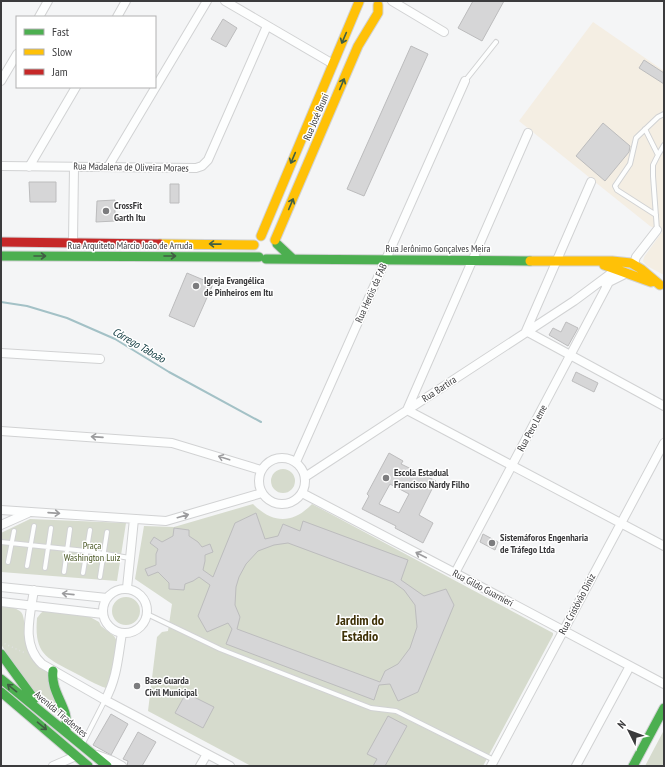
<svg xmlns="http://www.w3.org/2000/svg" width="665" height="767" font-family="'PT Sans Narrow',sans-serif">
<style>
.industrial{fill:#f4eee3}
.green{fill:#d6dbcd}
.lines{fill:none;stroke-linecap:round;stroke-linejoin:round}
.stream{stroke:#a3c1c6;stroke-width:2}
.building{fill:#d6d6d7;stroke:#bcbcbd;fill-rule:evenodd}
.lane-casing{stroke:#d1d2d3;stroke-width:6}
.street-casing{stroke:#d1d2d3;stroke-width:10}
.fast-casing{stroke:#d1d2d3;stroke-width:11}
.slow-casing{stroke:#d1d2d3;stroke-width:11}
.jam-casing{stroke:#d1d2d3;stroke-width:11}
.path{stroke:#e0e0e0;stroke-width:1.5;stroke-dasharray:1 3;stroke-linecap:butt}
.lane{stroke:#fdfefe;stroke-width:4}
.street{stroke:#fdfefe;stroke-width:8}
.fast{stroke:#4caf50;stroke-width:9}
.slow{stroke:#ffc107;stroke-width:9}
.jam{stroke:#c62828;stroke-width:9}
.oneway{stroke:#405e43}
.oneway2{stroke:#9c9c9e}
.poi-dot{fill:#7c7c7e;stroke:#fff;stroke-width:1.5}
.labels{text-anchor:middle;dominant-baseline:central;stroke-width:3;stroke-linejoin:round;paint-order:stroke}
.street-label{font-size:10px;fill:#3b3b3d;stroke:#fff}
.poi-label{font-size:10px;font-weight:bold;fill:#3b3b3d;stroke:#fff;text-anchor:start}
.park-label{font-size:10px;fill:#4c5a27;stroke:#fff}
.water-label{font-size:11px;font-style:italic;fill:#0a353b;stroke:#fff}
.district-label{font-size:14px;font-weight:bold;fill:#3f3107;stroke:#fff}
</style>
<rect width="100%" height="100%" fill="#f4f5f6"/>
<path class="industrial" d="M593,22L664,71V275L647,266L643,261L644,257L662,232L650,226L519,121Z"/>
<path class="green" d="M271 481a12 12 0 1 1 24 0a12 12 0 1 1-24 0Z
M253,504C272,523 292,525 312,504L553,633V635L483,766H251L148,711L157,637L162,632L168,631L172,604L135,579L144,526L174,527Z
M30,519L126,523L117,581L1,572V533Z
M112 611a14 14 0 1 1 28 0a14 14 0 1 1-28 0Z
M1,607C7,606 16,607 21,612C26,617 24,639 27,648C31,658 44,664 49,673C53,680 58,703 60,712L58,713L31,688L18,672L4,649L1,644Z
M45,610L90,617L99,622L101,626L114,636L117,641L113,675L106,688C96,685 85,678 75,673C46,658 34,654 37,618L41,613Z
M664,730V762L662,766H645Z"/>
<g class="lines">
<path class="stream" d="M1,302L27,306L67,318L115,339L169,372L261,422"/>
</g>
<path class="building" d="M473,1H504L482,41L458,28Z
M223,19L237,28L226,47L211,39Z
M411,46L428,54L364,196L347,189Z
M644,60L664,73V84L639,68Z
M603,123L630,146L629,152L605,181L576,156Z
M29,182H56V202H30Z
M170,184H179V203H170Z
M115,200V221L96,222L97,201Z
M187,273L213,284L194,327L169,316Z
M566,322L578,328L568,346L549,335L553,328L561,332Z
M576,372L598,383L594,392L572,381Z
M389,453L403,461L401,464L436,481L419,515L433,523L423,543L395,528L396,526L362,509L369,496L367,494ZM390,484L409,494L399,513L379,504Z
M256,513L265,539L278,536L283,524L300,531L303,521L408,560L401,580L424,596L446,589L454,605L418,692L398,701L390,684L379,685L374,700L226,644L232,629L228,623L207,632L198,616L210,585L199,577L193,581L185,584L184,590L169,589V583L158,572L148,576L145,569L156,565V554L158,549L150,543L154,537L162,542L173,536L174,528L189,530V536L198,542L202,547L210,544L213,552L205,555V561L203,570L213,577L235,523ZM288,543L393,582L404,590L415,605L417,627L410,648L398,664L385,671L380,682L237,629L240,617L235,605L236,587L239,577L246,564L258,551L274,545Z
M483,534L498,542L495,550L480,542Z
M186,693L214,707L203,728L175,713Z
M111,714L128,724L111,755L93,745Z
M388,716L407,726L385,766H373L377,759L367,754Z
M138,732L156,742L142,766H127L128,761L123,759Z"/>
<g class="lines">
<defs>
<path id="lane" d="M465,81L496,42
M645,129L658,155L653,165V176L657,230
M658,155L664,145
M656,215L617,190L615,186L630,164L636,138L658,117L664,114
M1,542L86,551L130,558
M8,562L14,531
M27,566L34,526
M45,568L51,528
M64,572L70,529
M83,573L90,530
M100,577L107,532
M147,614L220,649L371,708L396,711L494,760
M82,745L105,700"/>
<path id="street" d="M225,1L333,64
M392,1L444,32
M39,17L48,1
M117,17L126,1
M1,81L17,54
M528,133L407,410L664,546
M1,166L196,168L202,166L208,160L267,26
M29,167L76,87
M108,167L207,1
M591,182L526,331L664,406
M73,242L74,167
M634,264L636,257L657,230
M605,284L627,273
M1,353L100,359
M1,431L172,443L261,470
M259 481a23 23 0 1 1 46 0a23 23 0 1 1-46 0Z
M296,462L465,81
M305,477L574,301L617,269
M302,493L455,573L664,684
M1,510L166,521L262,493
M1,525L28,513
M455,573L609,282
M1,587L107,598
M127,588L134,519
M103 611a22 22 0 1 1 44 0a22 22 0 1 1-44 0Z
M34,590C30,616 21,645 42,664L105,700L230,766
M1,602L103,614
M105,700C117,679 118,657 122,633
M97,755L113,761L122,766
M53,766L76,756
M200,766L207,754
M491,766L664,443
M576,766L630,666"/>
<path id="fast" d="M277,244L293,259
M1,256L259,257
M266,259L530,261
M1,654L34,699
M53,671C51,687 60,698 65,713C67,719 66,726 66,732
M1,679L107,766
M1,692L88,766
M633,766L664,708"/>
<path id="slow" d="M261,236L359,2
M275,240L358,46L378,13V5
M160,244L254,245
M530,261H612L631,263L641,269L660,285
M604,265L651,282"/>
<path id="jam" d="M1,242L160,244"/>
</defs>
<use href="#lane" class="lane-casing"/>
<use href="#street" class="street-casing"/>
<use href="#fast" class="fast-casing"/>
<use href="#slow" class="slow-casing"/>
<use href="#jam" class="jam-casing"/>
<path class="path" d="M1,642L25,653"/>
<use href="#lane" class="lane"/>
<use href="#street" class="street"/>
<use href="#fast" class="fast"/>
<use href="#slow" class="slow"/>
<use href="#jam" class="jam"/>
</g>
<defs><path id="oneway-shaft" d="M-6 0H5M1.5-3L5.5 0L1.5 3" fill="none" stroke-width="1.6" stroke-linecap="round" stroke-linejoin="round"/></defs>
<g class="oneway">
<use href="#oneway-shaft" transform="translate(344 38) rotate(113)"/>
<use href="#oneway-shaft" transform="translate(342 84) rotate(-67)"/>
<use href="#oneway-shaft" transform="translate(293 158) rotate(113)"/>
<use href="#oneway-shaft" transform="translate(291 204) rotate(-67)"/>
<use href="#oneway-shaft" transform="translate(215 244) rotate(-179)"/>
<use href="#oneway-shaft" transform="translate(40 256)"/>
<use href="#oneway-shaft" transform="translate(170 256)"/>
<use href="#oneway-shaft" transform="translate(12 688) rotate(-141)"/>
<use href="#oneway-shaft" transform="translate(42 726) rotate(40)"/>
</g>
<g class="oneway2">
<use href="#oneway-shaft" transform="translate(97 437) rotate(-176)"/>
<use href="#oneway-shaft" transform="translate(224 458) rotate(-162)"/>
<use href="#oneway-shaft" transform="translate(54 513) rotate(4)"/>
<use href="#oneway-shaft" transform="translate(183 516) rotate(-16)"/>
<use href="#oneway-shaft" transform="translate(421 555) rotate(-153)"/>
<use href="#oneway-shaft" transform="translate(68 594) rotate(-174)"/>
</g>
<g class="poi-dot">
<circle cx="106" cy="211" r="4"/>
<circle cx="196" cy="286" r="4"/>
<circle cx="386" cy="478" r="4"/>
<circle cx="492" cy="543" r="4"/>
<circle cx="137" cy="686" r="4"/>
</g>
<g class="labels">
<g class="street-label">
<text transform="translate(316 117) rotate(-67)">Rua José Bruni</text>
<text transform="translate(131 167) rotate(1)">Rua Madalena de Oliveira Moraes</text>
<text x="130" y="245">Rua Arquiteto Márcio João de Arruda</text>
<text x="438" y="248">Rua Jerônimo Gonçalves Meira</text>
<text transform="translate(371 293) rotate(-66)">Rua Heróis da FAB</text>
<text transform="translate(439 389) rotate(-33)">Rua Bartira</text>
<text transform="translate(532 428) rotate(-62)">Rua Pero Leme</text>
<text transform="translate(483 588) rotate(28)">Rua Gildo Guarnieri</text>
<text transform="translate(577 604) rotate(-62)">Rua Cristóvão Diniz</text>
<text transform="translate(61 714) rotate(40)">Avenida Tiradentes</text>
</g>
<g class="poi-label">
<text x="114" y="205">CrossFit<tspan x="114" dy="12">Garth Itu</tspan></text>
<text x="204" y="280">Igreja Evangélica<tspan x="204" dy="12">de Pinheiros em Itu</tspan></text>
<text x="394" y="472">Escola Estadual<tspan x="394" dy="12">Francisco Nardy Filho</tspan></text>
<text x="500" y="537">Sistemáforos Engenharia<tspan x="500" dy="12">de Tráfego Ltda</tspan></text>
<text x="145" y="680">Base Guarda<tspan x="145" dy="12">Civil Municipal</tspan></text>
</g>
<g class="park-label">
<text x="92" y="545">Praça<tspan x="92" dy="12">Washington Luiz</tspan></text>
</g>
<g class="water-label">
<text transform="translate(139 345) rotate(30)">Córrego Taboão</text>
</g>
<g class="district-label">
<text x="360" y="620">Jardim do<tspan x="360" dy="16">Estádio</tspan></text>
</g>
</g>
<rect width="665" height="767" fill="none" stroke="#3b3b3d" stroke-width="4"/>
<rect x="16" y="16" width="140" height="72" fill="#ffffff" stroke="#b1b1b1"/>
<rect x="24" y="29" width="20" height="6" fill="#4caf50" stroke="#b1b1b1"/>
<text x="52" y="36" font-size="12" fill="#3b3b3d">Fast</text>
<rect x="24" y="49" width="20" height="6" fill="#ffc107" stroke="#b1b1b1"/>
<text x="52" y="56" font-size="12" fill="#3b3b3d">Slow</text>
<rect x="24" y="69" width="20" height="6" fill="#c62828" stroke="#b1b1b1"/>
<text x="52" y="76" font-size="12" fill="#3b3b3d">Jam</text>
<g transform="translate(629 731) rotate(312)" stroke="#ffffff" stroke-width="3" paint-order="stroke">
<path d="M0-3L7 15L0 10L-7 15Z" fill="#3b3b3d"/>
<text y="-6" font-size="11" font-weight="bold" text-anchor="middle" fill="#3b3b3d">N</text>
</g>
</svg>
